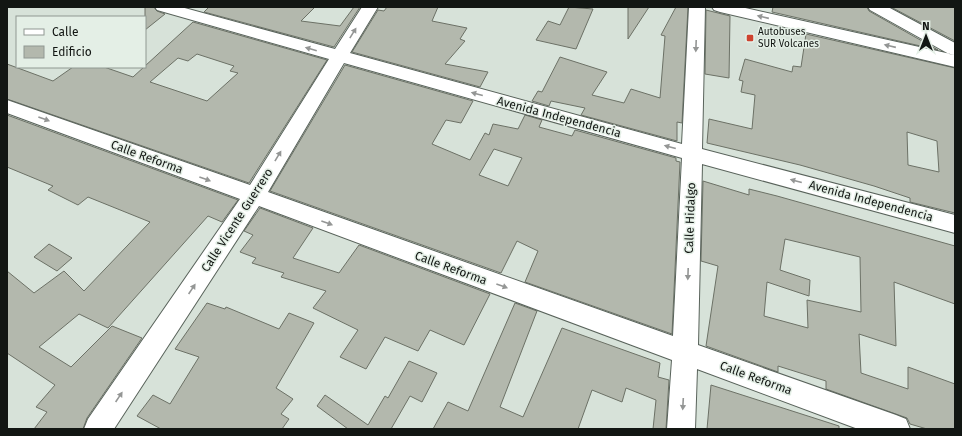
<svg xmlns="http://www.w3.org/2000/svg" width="962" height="436" font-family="'Fira Sans',sans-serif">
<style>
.building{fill:#b3b8ad;stroke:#6c7166;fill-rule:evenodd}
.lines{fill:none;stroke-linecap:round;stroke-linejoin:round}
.minor-casing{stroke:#59635b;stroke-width:2}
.minor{fill:#fff;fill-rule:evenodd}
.oneway{fill:#949695}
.poi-dot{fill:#ce422f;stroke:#e4efe6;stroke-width:1.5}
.labels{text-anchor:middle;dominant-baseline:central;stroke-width:3;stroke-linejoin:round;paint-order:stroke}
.far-poi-label{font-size:10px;fill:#121613;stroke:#e4efe6;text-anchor:start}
.street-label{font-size:12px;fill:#121613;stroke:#e4efe6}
</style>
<rect width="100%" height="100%" fill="#d7e2d9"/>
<path class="building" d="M145,7H154L157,11L165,14L145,30Z
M209,7H315L301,21L340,26L354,7H360L334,47L204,12Z
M387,7H438L432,21L467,28L460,39L465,41L445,64L488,72L480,87L352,52L378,10L384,11Z
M569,7L593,9L576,49L536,40L548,21L560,25Z
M628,7H649L628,39Z
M676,7H688L682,123L677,122V141L581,115L585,108L551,101L549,106L532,101L538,91L542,92L560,57L607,72L592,95L624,103L631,89L660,98L665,36L661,35Z
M773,7H867L869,11L938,50L772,12Z
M891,7H955V41Z
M706,10L730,16L729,78L705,74Z
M193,22L327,60L249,183L7,99V64L53,81L73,67H104L133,77ZM197,54L234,66L230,71L238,73L207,101L150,82L178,58L188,61Z
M806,34L955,68V213L910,202V198L874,186L800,165L707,143L709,119L752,129L755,95L741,92L743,81L739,80L745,59L792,72L793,66L801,67ZM907,132L937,141L939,172L908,165Z
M345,65L473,101L461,123L446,120L432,144L470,160L485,133L489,135L493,124L518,129L525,115L542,120L539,127L572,136L575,130L676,158V161L680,162L672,334L525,282L538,251L517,241L501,273L270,191ZM494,149L522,158L508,186L479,175Z
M7,115L238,200L222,222L208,216L108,328L79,314L39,347L71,367L112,326L142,338L87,418L83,429H34L47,412L36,407L55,385L7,353V271L34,293L64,271L84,291L150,222L88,197L78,205L48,190L53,186L7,167Z
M703,181L749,195V189L777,196L955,246V304L894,282L896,346L859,334L861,373L908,389V367L955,384V429H927L910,424L907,418L826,389V381L778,366V372L706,346L718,266L701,261ZM785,239L860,257L861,312L807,300L808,328L764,316L767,282L809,296L810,280L780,270Z
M260,208L313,228L293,258L339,273L359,245L490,294L464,345L430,330L418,351L385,337L366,369L340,357L358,330L313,308L326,291L281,277L284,273L252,263L256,258L240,252L253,235L244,231Z
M49,244L72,258L57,271L34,257Z
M207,303L225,309L226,307L279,329L289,313L314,323L276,388L293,399L281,414L289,419L282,429H161L137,416L153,395L170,404L199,357L175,349Z
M515,303L537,311L500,407L523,417L562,328L660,363L658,377L669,380L666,429H653L656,400L626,388L622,402L592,390L578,429H433L448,402L468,411Z
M409,361L437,373L422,402L410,396L391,429H348L317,406L325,395L368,425L385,396L388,398Z
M711,385L839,426V429H707Z"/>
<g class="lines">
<defs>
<path id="minor" d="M155,7H181L335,49L362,7H378L350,53L682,144L689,7H705L702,149L955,215V233L702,164L698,345L896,415L906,419L910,429H858L697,369L695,429H667L672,360L259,206L114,429H84L88,419L240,199L7,113V100L250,185L329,59L157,10ZM344,63L682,158L673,336L268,192Z
M712,7H741L955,55V67L720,12L714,10Z
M868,7H888L955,43V55L949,54L870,10Z"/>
</defs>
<use href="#minor" class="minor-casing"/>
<use href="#minor" class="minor"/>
</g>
<defs><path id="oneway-solid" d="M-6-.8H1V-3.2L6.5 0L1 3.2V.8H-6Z"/></defs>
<g class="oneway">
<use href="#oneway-solid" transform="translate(763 17) rotate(-167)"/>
<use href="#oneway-solid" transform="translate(353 33) rotate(-58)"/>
<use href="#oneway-solid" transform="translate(696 46) rotate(92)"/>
<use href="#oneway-solid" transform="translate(890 46) rotate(-167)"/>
<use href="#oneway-solid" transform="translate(311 49) rotate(-164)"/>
<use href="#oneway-solid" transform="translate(477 94) rotate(-165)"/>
<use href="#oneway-solid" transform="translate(44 119) rotate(20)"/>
<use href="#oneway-solid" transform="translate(670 147) rotate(-165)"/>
<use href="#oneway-solid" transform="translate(278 156) rotate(-59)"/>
<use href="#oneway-solid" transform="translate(205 179) rotate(20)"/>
<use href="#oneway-solid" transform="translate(796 181) rotate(-165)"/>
<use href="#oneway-solid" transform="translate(327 223) rotate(20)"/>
<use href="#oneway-solid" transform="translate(688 274) rotate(92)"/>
<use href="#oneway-solid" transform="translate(502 286) rotate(20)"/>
<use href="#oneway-solid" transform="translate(192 289) rotate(-56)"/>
<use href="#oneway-solid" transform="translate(119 397) rotate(-56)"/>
<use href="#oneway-solid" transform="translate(683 404) rotate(93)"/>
</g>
<rect class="poi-dot" x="746" y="34" width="8" height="8" rx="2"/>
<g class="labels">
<g class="far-poi-label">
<text x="758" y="32">Autobuses<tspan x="758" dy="12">SUR Volcanes</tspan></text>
</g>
<g class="street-label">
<text transform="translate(559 117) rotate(15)">Avenida Independencia</text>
<text transform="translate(147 157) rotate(20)">Calle Reforma</text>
<text transform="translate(871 201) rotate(15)">Avenida Independencia</text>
<text transform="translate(690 218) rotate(-88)">Calle Hidalgo</text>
<text transform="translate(237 220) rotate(-57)">Calle Vicente Guerrero</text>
<text transform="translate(451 268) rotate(20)">Calle Reforma</text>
<text transform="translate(756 378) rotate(20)">Calle Reforma</text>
</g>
</g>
<rect width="962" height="436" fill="none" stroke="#121613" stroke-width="16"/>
<rect x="16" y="16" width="130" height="52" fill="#e4efe6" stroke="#909892"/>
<rect x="24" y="29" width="20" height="6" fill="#ffffff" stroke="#909892"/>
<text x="52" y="36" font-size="12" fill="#121613">Calle</text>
<rect x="24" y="46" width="20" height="12" fill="#b3b8ad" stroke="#909892"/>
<text x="52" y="56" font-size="12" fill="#121613">Edificio</text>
<g transform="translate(926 36)" stroke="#e4efe6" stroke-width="3" paint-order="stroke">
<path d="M0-3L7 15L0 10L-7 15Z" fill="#121613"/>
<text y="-6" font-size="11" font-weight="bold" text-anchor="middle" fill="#121613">N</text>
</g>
</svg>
